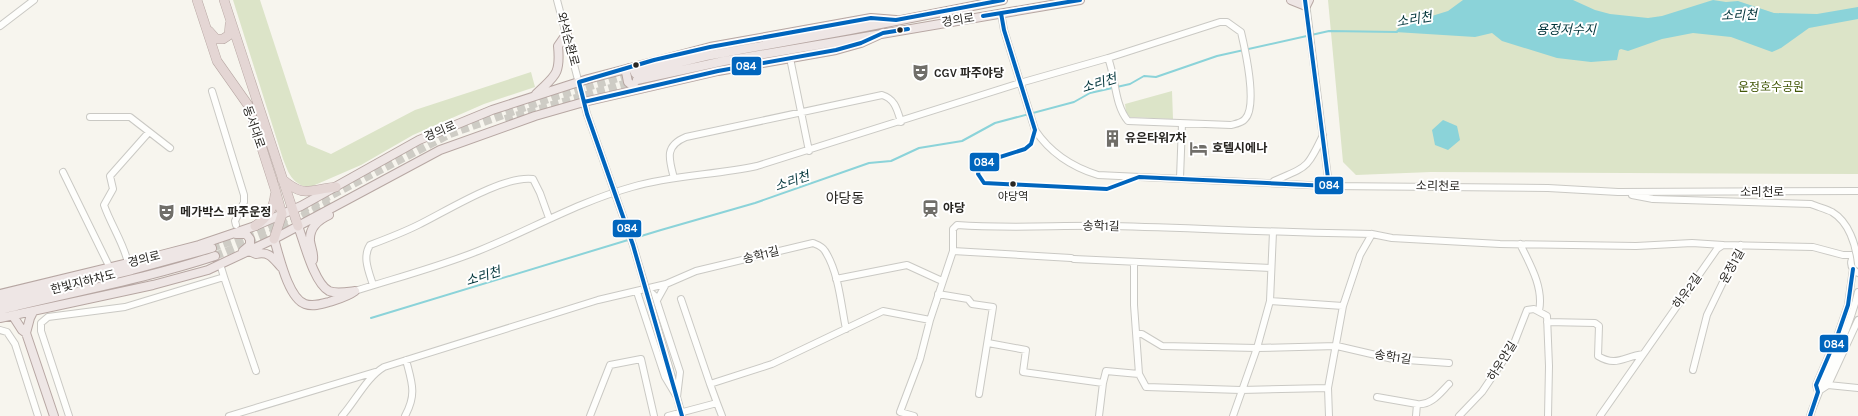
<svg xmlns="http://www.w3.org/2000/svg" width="1858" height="416" font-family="Karla,'Noto Sans KR',sans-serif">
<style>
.green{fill:#dce4c8}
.water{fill:#8bd3d9}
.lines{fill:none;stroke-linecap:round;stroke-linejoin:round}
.stream{stroke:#8bd3d9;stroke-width:2}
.major-tunnel{stroke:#ceccc5;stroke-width:8;stroke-dasharray:8 4;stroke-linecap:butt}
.minor-casing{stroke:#cac9c4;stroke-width:8}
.major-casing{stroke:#b7a7a3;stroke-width:10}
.highway-casing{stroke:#b7a7a3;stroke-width:10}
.minor{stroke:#fefefc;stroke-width:6}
.major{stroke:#eee6e5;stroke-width:8}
.highway{stroke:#e4d6d4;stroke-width:9}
.minor-bridge-casing{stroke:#cac9c4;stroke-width:8;stroke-linecap:butt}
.minor-bridge{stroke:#fefefc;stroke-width:6}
.bus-1-casing{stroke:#fff;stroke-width:7}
.bus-1{stroke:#0065bd;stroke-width:4}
.bus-dot{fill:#282622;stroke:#fff;stroke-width:1.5}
.labels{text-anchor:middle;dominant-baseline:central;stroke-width:4;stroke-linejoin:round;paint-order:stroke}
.bus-label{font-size:11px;fill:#282622;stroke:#fff}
.street-label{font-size:12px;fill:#282622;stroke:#fff}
.poi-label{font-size:12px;font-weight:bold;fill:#282622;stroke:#fff;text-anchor:start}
.park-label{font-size:12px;fill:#435809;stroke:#fff}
.water-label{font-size:13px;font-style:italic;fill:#01343a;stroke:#fff}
.quarter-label{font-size:14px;fill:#282622;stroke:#fff}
.line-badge{stroke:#fff;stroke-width:1.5}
.badge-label{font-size:11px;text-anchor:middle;font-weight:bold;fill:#fff}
</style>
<rect width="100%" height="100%" fill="#f7f5ee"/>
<path class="green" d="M233,0H260L307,144L331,154L415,110L531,72L535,87L484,104L413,135L361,165L308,188C291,182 289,174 283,159Z
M1328,0H1858V174L1431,172L1356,175L1343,162Z
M1172,91L1173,119L1130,117L1126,112L1125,104Z"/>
<path class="water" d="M1463,0H1573L1595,10L1610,14L1648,18L1662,16L1713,0L1726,2L1738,1L1774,13L1817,14L1858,7V19L1809,28L1781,48L1772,52L1731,37L1693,33L1662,39L1628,51L1621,49L1619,50L1617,60L1591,62L1557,58L1502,41L1492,33L1475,37L1395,32L1400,27L1406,24L1448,11Z
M1443,120L1457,126L1460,140L1448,150L1435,145L1432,130Z"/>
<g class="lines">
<path class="stream" d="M371,318L661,230L755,203L869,163L891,161L919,148L962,141L995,123L1074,102L1090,93L1130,84L1144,76L1156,77L1217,56L1329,31L1397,32"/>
<path class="major-tunnel" d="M505,119L634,81
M212,248L268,228L450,134L554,97L635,73
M215,256L266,236L330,202"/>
<defs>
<path id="minor" d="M557,0L587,114
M1306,3L1329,186
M1001,13L1004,30L1035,130C1051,154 1072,167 1098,175L1329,186L1548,188L1618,192L1858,191
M0,26L34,0
M790,58L809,151
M212,91L244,195V202L235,221L236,225
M90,117H130L170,148
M63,172L110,268
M674,178C669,159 664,146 686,137L882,95C895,99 897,109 901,122
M1180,178L1182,124
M1274,181C1308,166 1307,169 1323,135
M1632,195L1653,199
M1520,244C1530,264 1544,288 1539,311
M953,251L1071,258
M1857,254C1849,259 1849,268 1858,273
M1074,259L1271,268
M1134,262V305L1139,374
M128,263C124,244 111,225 104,205L113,189L110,176L149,132
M224,277L256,371
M836,279L907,265L942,281
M666,284L696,271L813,243C818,245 822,246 825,251C839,273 841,305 846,329
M373,285C369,272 362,257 370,245C386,239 402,233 418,225C445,212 503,175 533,179L540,193L549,218
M648,290L655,296L680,372L677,397
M355,291C396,278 438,267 478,251C530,230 578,202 632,187C672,175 716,175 757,166L1020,83L1108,58L1220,22H1227L1241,32C1245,49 1258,106 1245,119C1242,123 1235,124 1231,125L1128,121C1114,104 1116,78 1108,58
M637,292L665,377L677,397
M938,294L968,299L972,304L993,307L979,394
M681,299L710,384
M1270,301L1343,306
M1547,322L1595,323L1599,326L1598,356C1616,367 1623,357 1643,354
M0,330L7,332L15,344L38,416
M1137,334H1142L1162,346L1257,348L1337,346L1393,359L1449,363
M988,343L1026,350L1023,372L1103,383L1106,371L1139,374L1146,387L1241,390L1328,388
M670,370L682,416
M1693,370L1707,315L1741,245
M1828,385L1858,388
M1819,391L1828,385L1858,320
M1818,392L1816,385L1838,334L1848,305L1853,269
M1377,397L1417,404L1416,416
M717,403L722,416
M1417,404C1431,406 1440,393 1449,384
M69,416L41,331V323L48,317L125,307L224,277L220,264
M229,416L375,372
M342,416C356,400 367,377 384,367L598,300L666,284L656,302
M405,416C417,394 412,383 406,360
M590,416L610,365L641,359L654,416
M668,416L717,403L710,384L772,364L883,311L930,320L953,251V229L957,225C1009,229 1060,225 1112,226C1198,228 1285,233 1372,234L1392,238L1500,244L1636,246L1692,243L1723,245
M914,416L900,412L920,359L930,320
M1099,416L1103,383
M1233,416L1257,348L1270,301L1273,232
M1329,416L1328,388L1343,306L1360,255L1372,234
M1459,416L1482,392L1513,346L1527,310L1534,309L1547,316L1549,366L1548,416
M1600,416L1717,249L1723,245L1813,247L1843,255H1855
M1810,416C1824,374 1848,336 1858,292"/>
<path id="major" d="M1291,0L1306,6L1309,0
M629,68L626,72L628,82L637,89
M635,73L706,56L850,30L1003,0
M637,80L724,61L1080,0
M536,94C554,76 561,76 558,46L567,33
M236,234H246L250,239V245L243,251
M274,239C279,255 288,298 305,304C313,307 322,304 329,302C338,299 347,297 355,291C347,292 336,294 329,291C314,283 304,242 298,226
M249,251L256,254C269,251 273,258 281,267
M313,260C314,253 311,248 310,241C309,228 318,220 329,215
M0,294L157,256L199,245L255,226L301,206L419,140L492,110L588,79L710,47L871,18L896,20
M0,302L132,270L212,248
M0,310C72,292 145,279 215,256
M13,316L22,330L26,333L54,416
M0,318L153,285L208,270L274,239L440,150L535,116L584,102L718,71L836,50L861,43L883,33
M26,333L30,318L33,312"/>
<path id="highway" d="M197,0L217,61L248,105L275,189L282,214L274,239
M224,0L298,226
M209,31L216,39H223L229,35L230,24
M282,179C305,199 310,189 336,187
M255,226C267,218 274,209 275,195"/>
</defs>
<use href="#minor" class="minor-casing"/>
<use href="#major" class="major-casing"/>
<use href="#highway" class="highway-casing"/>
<use href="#minor" class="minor"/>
<use href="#major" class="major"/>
<use href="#highway" class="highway"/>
<defs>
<path id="minor-bridge" d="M587,114L633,245L670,370
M1653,199L1811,204C1818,207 1826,209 1832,212C1849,222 1856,245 1858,264"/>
</defs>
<use href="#minor-bridge" class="minor-bridge-casing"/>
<use href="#minor-bridge" class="minor-bridge"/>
<defs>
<path id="bus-1" d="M1001,13L1004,30L1035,130L1031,144L1025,149L981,163L978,174L984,183L1107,189L1139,177L1329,186L1305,0
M983,16L1080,0
M584,102L718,71L836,50L861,43L883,33L908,29
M682,416L633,245L587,114L579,82L654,60L710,47L871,18L896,20L1003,0
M1810,416L1818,392L1816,385L1838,334L1848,305L1853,269"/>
</defs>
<use href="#bus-1" class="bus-1-casing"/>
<use href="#bus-1" class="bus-1"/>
</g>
<defs>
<symbol id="theatre-bare" viewBox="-9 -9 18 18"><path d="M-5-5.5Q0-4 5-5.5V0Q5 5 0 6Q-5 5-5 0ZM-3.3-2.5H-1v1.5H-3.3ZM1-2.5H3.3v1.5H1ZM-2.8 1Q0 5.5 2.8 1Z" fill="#706e69" stroke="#fff" stroke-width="2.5" paint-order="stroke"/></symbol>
<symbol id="building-bare" viewBox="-9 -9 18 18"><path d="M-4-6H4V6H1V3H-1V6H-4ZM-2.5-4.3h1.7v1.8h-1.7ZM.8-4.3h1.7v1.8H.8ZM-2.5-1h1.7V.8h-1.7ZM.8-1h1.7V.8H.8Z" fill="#706e69" stroke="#fff" stroke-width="2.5" paint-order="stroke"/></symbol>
<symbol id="hotel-bare" viewBox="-9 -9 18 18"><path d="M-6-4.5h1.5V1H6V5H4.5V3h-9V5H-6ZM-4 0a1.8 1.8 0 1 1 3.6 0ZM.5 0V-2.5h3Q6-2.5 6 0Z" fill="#706e69" stroke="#fff" stroke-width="2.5" paint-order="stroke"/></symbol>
<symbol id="station-bare" viewBox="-9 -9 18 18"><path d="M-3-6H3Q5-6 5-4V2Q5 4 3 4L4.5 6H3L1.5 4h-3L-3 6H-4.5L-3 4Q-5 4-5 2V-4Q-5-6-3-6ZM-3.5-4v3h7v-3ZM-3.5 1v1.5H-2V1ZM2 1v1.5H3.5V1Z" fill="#706e69" stroke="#fff" stroke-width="2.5" paint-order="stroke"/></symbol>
</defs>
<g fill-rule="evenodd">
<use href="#theatre-bare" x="908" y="60" width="25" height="25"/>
<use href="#building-bare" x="1100" y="126" width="25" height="25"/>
<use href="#hotel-bare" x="1186" y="136" width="25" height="25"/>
<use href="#station-bare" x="918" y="196" width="25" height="25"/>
<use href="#theatre-bare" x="154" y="200" width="25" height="25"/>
</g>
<g class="bus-dot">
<circle cx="900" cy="30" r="3.5"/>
<circle cx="636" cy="65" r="3.5"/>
<circle cx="1013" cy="184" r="3.5"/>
</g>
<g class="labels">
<g class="bus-label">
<text x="1013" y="196">야당역</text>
</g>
<g class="street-label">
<text transform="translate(958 20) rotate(-9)">경의로</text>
<text transform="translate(568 39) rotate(75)">와석순환로</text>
<text transform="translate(254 127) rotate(71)">동서대로</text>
<text transform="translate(440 131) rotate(-23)">경의로</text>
<text transform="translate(1438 186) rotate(1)">소리천로</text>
<text x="1762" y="192">소리천로</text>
<text transform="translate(1101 226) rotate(1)">송학1길</text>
<text transform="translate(761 255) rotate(-14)">송학1길</text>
<text transform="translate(144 259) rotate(-14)">경의로</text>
<text transform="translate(1732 266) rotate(-61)">운정1길</text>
<text transform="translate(83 282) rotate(-14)">한빛지하차도</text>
<text transform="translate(1687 291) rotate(-54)">하우2길</text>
<text transform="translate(1393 357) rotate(9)">송학1길</text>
<text transform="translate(1502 361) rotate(-58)">하우안길</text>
</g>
<g class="poi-label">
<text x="934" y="73">CGV 파주야당</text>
<text x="1125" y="138">유은타워7차</text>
<text x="1212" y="148">호텔시에나</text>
<text x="943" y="208">야당</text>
<text x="180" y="212">메가박스 파주운정</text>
</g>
<g class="park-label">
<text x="1771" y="87">운정호수공원</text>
</g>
<g class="water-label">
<text transform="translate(1739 15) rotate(-2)">소리천</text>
<text transform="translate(1414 19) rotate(-10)">소리천</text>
<text x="1566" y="29">용정저수지</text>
<text transform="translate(1099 83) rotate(-17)">소리천</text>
<text transform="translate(792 181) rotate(-19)">소리천</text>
<text transform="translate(483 276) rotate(-17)">소리천</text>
</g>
<g class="quarter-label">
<text x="845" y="198">야당동</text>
</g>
</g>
<g class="line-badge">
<rect x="731" y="56" width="31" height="20" rx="4" fill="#0065bd"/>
<rect x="969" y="152" width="31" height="20" rx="4" fill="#0065bd"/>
<rect x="1314" y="176" width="30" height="19" rx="4" fill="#0065bd"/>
<rect x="612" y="219" width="30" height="19" rx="4" fill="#0065bd"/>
<rect x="1819" y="334" width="30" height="19" rx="4" fill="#0065bd"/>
</g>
<g class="badge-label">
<text x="746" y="70">084</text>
<text x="984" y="166">084</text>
<text x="1329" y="189">084</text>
<text x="627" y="232">084</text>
<text x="1834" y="348">084</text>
</g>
</svg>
